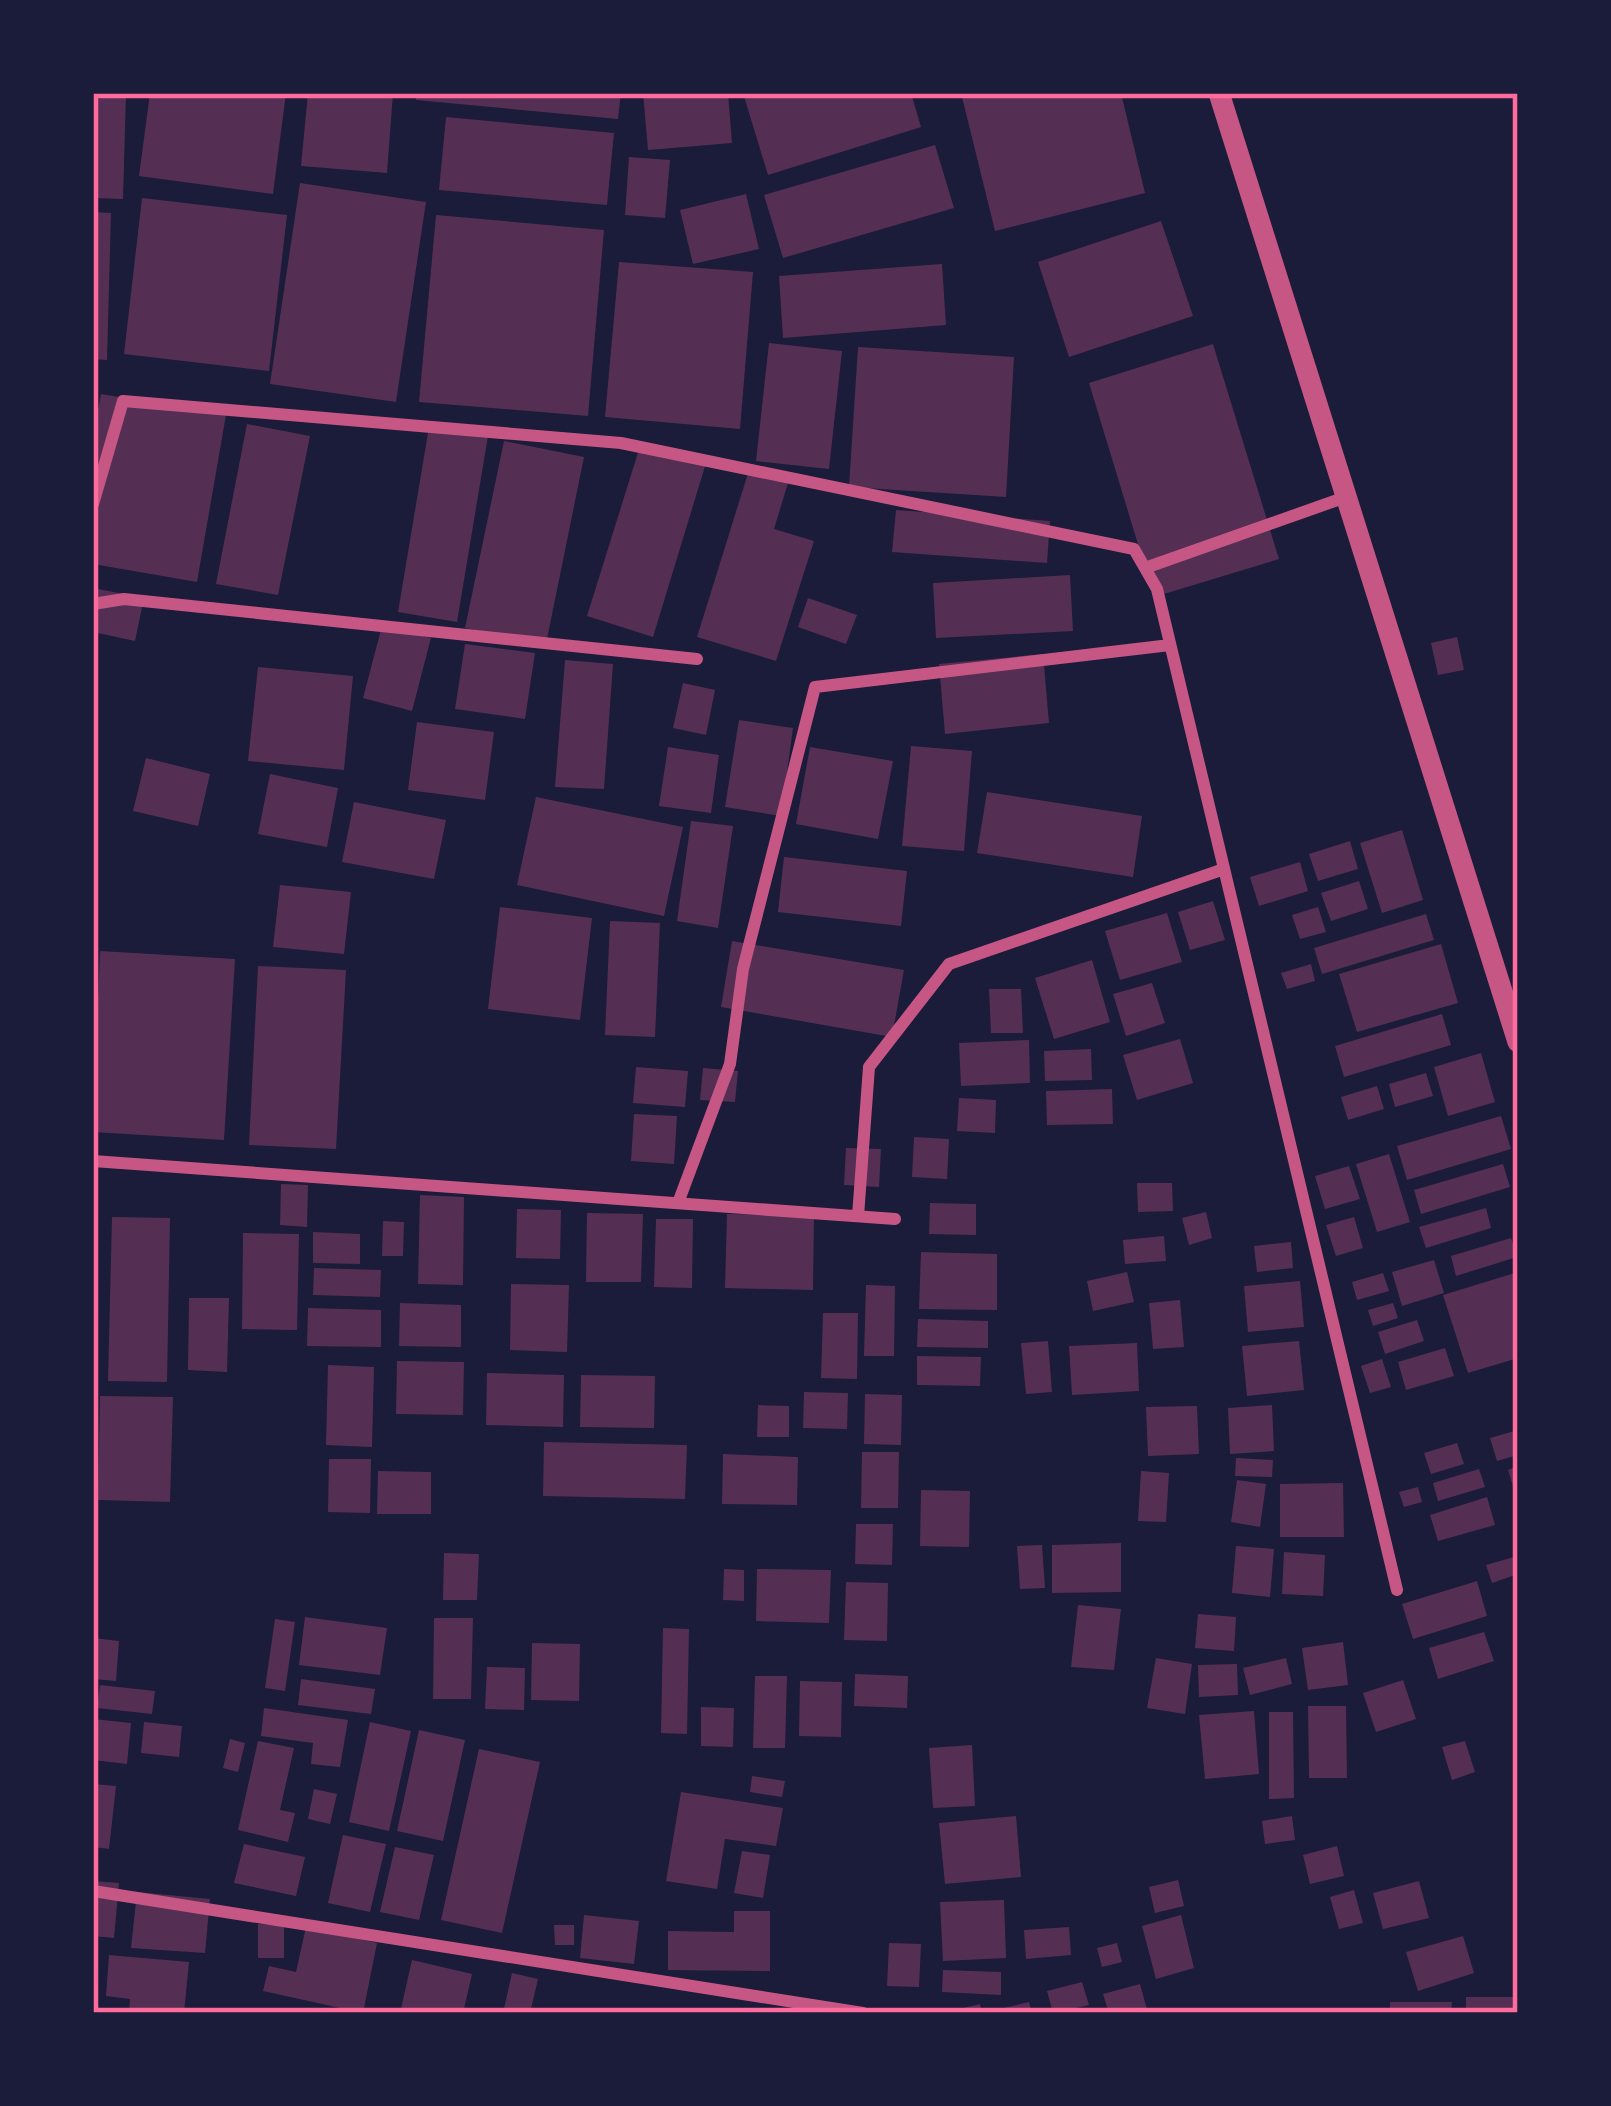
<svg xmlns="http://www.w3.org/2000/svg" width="1611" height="2106" font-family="Arial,sans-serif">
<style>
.building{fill:#542f53}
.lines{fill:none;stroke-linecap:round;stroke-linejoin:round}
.minor{stroke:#c65784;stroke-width:12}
.tertiary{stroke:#c65784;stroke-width:21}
.neatline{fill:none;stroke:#ff6b9d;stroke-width:4.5}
</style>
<rect width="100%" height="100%" fill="#1b1b3a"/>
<path class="building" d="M93,93H126L123,199L93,198Z
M150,93H286L273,194L139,176Z
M308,93H393L387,173L301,166Z
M417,93H621L618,119L416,100Z
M643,93H728L732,143L648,150Z
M743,93H911L921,127L768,175Z
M961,93H1121L1145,193L995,231Z
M446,117L614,133L607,205L439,190Z
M935,145L954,208L783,258L764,195Z
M629,157L670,160L665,218L625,215Z
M300,183L426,202L396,402L270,384Z
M746,194L759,249L693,264L680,210Z
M142,198L287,215L269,371L124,354Z
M93,212L111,213L107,360L93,359Z
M436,215L604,230L588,416L419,402Z
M1161,221L1193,316L1069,357L1038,262Z
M619,262L753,272L740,429L605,417Z
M942,264L946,325L783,338L779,276Z
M769,343L842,351L829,469L756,461Z
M1213,344L1279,559L1154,597L1089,383Z
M858,347L1014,357L1006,497L849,487Z
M101,394L226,415L197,582L93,564V437Z
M247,424L310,436L278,595L216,584Z
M429,427L488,436L457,622L398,612Z
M504,441L584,457L546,644L465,628Z
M641,443L706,463L653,637L587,616Z
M749,470L788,483L774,529L814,541L776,661L697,637Z
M896,510L1050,521L1047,563L892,552Z
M1070,575L1073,631L936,638L933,583Z
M93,588L144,598L135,641L93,632Z
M808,598L857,615L846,644L798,627Z
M382,626L431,638L412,711L363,698Z
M1457,637L1464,670L1438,675L1431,643Z
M465,644L535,653L525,719L455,709Z
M1043,654L1049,723L945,734L939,664Z
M565,660L613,664L604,789L555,787Z
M258,667L353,676L344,770L248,761Z
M683,683L715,690L706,735L673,728Z
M739,720L793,728L781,816L725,807Z
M417,722L494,732L485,800L408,790Z
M911,746L972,751L964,851L902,846Z
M668,747L719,755L711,813L659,806Z
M810,747L893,761L878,839L796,824Z
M146,758L210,774L198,826L133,811Z
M270,774L338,788L327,847L258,834Z
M987,792L1142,816L1133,877L977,853Z
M536,797L683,827L664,916L517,885Z
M354,802L446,820L434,879L342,862Z
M691,821L733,826L718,928L677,921Z
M1402,830L1423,900L1382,913L1360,843Z
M1350,841L1358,869L1318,881L1309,854Z
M784,857L907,871L901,926L778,912Z
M1300,862L1308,891L1259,906L1250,877Z
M1359,881L1368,909L1331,921L1321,893Z
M280,885L351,892L344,954L273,947Z
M1213,901L1225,940L1190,950L1178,912Z
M500,907L592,918L580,1020L488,1009Z
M1318,907L1326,932L1300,939L1292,915Z
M1167,913L1182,962L1120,980L1105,931Z
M1426,914L1434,940L1322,974L1314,948Z
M610,921L660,923L655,1037L605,1035Z
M732,941L904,970L892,1037L721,1007Z
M1441,944L1458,1003L1357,1032L1339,974Z
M100,951L235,959L224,1140L93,1132Z
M1092,960L1110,1022L1054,1039L1035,978Z
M1311,964L1315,981L1287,989L1281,973Z
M258,966L346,970L336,1149L249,1145Z
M1152,983L1165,1023L1126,1036L1113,994Z
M989,989H1021L1023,1033H991Z
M1442,1014L1451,1045L1344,1077L1335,1046Z
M1180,1039L1193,1083L1137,1100L1123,1055Z
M1029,1040L1030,1083L961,1086L959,1043Z
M1091,1049L1092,1080L1045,1081L1044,1051Z
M1481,1053L1495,1102L1448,1116L1434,1067Z
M636,1067L688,1071L685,1107L633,1103Z
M703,1068L738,1071L735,1102L700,1100Z
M1426,1073L1433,1096L1395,1107L1389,1084Z
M1377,1086L1384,1109L1348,1120L1341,1097Z
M1112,1089L1113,1124L1047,1125L1046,1091Z
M959,1098L996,1100L995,1133L957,1131Z
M634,1114L677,1116L674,1164L631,1161Z
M1501,1116L1511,1149L1407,1180L1397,1146Z
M914,1137L949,1139L947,1179L912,1177Z
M846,1148L881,1149L879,1187L844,1185Z
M1389,1154L1410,1222L1377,1232L1356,1164Z
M1503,1164L1510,1187L1421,1214L1414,1190Z
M1349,1166L1360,1199L1325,1209L1315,1176Z
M1137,1183H1172L1173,1211L1138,1212Z
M281,1184L308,1185L307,1227L280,1225Z
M420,1195L464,1197L463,1285L418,1284Z
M930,1203L976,1204V1235L929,1234Z
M1486,1208L1491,1228L1426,1248L1419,1227Z
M517,1209L561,1210L560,1259L516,1258Z
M1206,1212L1212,1238L1189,1245L1182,1218Z
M587,1213L643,1214L641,1282H586Z
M727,1214L814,1215L813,1290L725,1288Z
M112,1217L170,1218L167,1382L108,1381Z
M1354,1217L1363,1248L1336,1256L1326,1225Z
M656,1219H693L692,1288L654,1287Z
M383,1221L404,1222L403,1256H382Z
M313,1232L360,1234V1264L313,1263Z
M243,1233L299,1234L297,1330L242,1329Z
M1164,1236L1166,1261L1125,1264L1123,1240Z
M1511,1238L1517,1257L1456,1276L1451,1256Z
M1291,1242L1293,1268L1257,1272L1254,1246Z
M921,1252L997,1254V1310L919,1309Z
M1434,1260L1444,1293L1402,1306L1392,1272Z
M314,1268L381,1270L380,1297L313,1295Z
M1127,1272L1134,1302L1093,1311L1087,1281Z
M1518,1272V1358L1468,1373L1443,1295Z
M1383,1273L1389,1291L1357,1300L1352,1282Z
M1300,1281L1304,1327L1248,1332L1244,1286Z
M511,1284L569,1285L567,1352L510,1350Z
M866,1285L895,1286L894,1356H864Z
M189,1298H229L227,1372L188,1370Z
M1180,1300L1184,1347L1153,1349L1149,1303Z
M400,1303L461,1305V1347L399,1346Z
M1393,1303L1398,1318L1373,1326L1368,1310Z
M308,1308L381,1310V1347L307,1346Z
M823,1313H858L857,1379L821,1378Z
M918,1319L988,1321V1348L917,1347Z
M1417,1320L1424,1341L1385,1354L1378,1332Z
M1048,1341L1052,1392L1026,1394L1021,1343Z
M1299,1341L1304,1390L1247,1396L1242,1346Z
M1137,1343L1139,1391L1072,1395L1069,1346Z
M1445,1348L1454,1376L1406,1390L1398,1362Z
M917,1356L981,1357L980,1386L917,1385Z
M1382,1359L1391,1387L1370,1393L1361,1366Z
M397,1361L464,1362L463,1415L396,1414Z
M328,1365L374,1367L372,1447L326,1445Z
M487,1373L564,1375L563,1427L486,1425Z
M581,1375L655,1376L654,1428L580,1427Z
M804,1392L848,1393L847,1429L803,1428Z
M865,1394L902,1395L901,1445L864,1444Z
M100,1396L173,1397L170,1502L98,1500Z
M758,1405L789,1406V1437H757Z
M1272,1405L1274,1451L1230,1454L1228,1408Z
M1197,1406L1199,1454L1148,1456L1146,1407Z
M1518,1430V1455L1497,1461L1490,1438Z
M544,1442L687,1445L685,1499L543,1496Z
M1457,1443L1464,1464L1431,1474L1424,1453Z
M862,1452H899L898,1508H861Z
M723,1454L798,1457L797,1505L722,1504Z
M1236,1458L1273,1460L1272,1477L1235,1476Z
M329,1459H371L370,1513L328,1512Z
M1518,1466V1499H1517L1508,1470Z
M1479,1469L1485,1487L1438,1501L1433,1483Z
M378,1471L431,1472V1514H377Z
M1141,1471L1169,1473L1166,1522L1138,1521Z
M1237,1480L1266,1484L1260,1527L1231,1522Z
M1343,1483L1344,1537H1280V1484Z
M1418,1487L1422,1502L1404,1507L1399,1492Z
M921,1490L970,1491L969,1547L920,1546Z
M1487,1497L1495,1525L1438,1541L1430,1515Z
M856,1524H893L892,1565L855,1564Z
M1121,1543V1592L1052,1593V1545Z
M1042,1545L1045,1588L1020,1589L1017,1546Z
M1236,1546L1274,1549L1270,1597L1232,1593Z
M1284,1552L1325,1555L1323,1596L1282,1594Z
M444,1553L479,1554L477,1600H443Z
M1514,1557L1518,1574L1492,1583L1486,1565Z
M724,1569L744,1570V1601L723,1600Z
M757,1569L831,1570L829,1623L756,1621Z
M1477,1581L1487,1616L1413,1639L1402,1604Z
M846,1582L888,1583L887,1641L844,1640Z
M1078,1605L1121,1609L1114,1670L1071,1667Z
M1198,1614L1236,1617L1234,1651L1195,1648Z
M305,1617L387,1628L380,1675L299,1665Z
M434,1618H473L471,1699H433Z
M275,1619L295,1622L285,1691L265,1688Z
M663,1628L689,1629L687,1734L661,1733Z
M1484,1632L1494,1661L1438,1679L1429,1648Z
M93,1638L119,1641L116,1681L93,1679Z
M1343,1642L1348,1685L1308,1690L1302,1648Z
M532,1643L580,1644L579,1701L531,1700Z
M1156,1658L1192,1664L1185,1714L1147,1708Z
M1286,1658L1292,1684L1250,1695L1243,1668Z
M1237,1664L1238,1695L1199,1697L1198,1665Z
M487,1667L525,1668L524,1710L485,1709Z
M855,1674L908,1676L907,1708L854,1706Z
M755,1676H787L785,1748H753Z
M301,1679L375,1689L371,1714L298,1705Z
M1403,1680L1416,1719L1376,1732L1363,1693Z
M800,1681L842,1682L841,1737L799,1736Z
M100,1685L155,1691L152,1714L97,1708Z
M1308,1706H1346L1347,1778H1309Z
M701,1707L734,1708L733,1747L701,1746Z
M264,1708L348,1720L340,1767L311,1764L313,1743L261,1736Z
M1254,1711L1259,1774L1205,1779L1199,1715Z
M1269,1712H1293L1294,1798L1269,1799Z
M93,1719L131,1723L127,1764L93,1760Z
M144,1722L182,1726L179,1757L141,1753Z
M370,1722L411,1731L389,1831L349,1822Z
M419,1730L465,1740L443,1841L397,1831Z
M230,1739L245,1743L238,1772L223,1768Z
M258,1741L294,1748L280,1810L295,1813L288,1842L238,1830Z
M1465,1741L1475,1772L1452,1780L1442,1747Z
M972,1745L975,1806L933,1808L929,1748Z
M479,1749L540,1762L502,1933L441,1920Z
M752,1776L785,1781L782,1797L750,1792Z
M93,1784L116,1786L109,1849L93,1847Z
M314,1789L337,1794L330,1824L308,1819Z
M681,1792L783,1808L776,1846L725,1839L717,1889L666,1881Z
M1016,1816L1021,1877L945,1884L939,1823Z
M1292,1816L1295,1840L1265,1844L1262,1821Z
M343,1835L386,1844L370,1912L328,1903Z
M244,1844L305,1857L296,1896L234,1883Z
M1337,1846L1344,1876L1310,1884L1303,1855Z
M395,1847L434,1855L419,1920L380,1912Z
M742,1851L770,1855L763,1898L734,1893Z
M1178,1880L1184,1906L1155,1913L1149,1887Z
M93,1881L119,1883L114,1938L93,1936Z
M1419,1881L1429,1918L1383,1929L1373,1893Z
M1354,1890L1363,1923L1339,1929L1330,1897Z
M137,1892L210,1899L205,1953L131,1948Z
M1004,1900L1006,1958L943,1961L940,1902Z
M734,1911H770V1971L668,1970V1931L734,1932Z
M584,1915L639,1921L634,1964L580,1958Z
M1181,1915L1194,1968L1156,1979L1142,1926Z
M258,1924L284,1925V1958H258Z
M554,1925H574V1945H555Z
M306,1927L377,1943L363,2013L263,1991L269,1966L296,1972Z
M1069,1927L1071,1955L1026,1959L1024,1930Z
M1463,1936L1474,1973L1418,1991L1406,1952Z
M889,1943L921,1944L919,1987L887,1986Z
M1117,1943L1122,1962L1102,1967L1097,1948Z
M109,1955L189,1962L184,2013H129L130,1999L106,1996Z
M412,1960L472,1974L463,2013H400Z
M943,1970L1001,1972V1995L942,1992Z
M512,1973L538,1979L530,2013H503Z
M1082,1982L1089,2005L1053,2013L1047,1991Z
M1140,1984L1148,2013H1109L1103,1994Z
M1466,1997H1518V2013H1466Z
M1029,2002L1032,2013H1005L1004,2008Z
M1390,2002H1452L1451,2013H1390Z
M980,2004L982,2013H951V2011Z"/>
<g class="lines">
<path class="minor" d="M93,504L123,401L621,443L1134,549L1157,589L1397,1590
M1145,568L1346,497
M93,604L124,599L697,659
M93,1161L895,1219
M678,1203L730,1064L743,969L815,687L1170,645
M858,1216L869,1067L949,964L1224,869
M93,1891L863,2013"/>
<path class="tertiary" d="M1219,93L1518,1042"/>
</g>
<rect width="1611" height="2106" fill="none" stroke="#1b1b3a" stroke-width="192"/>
<rect x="96" y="96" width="1419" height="1914" class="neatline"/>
</svg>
